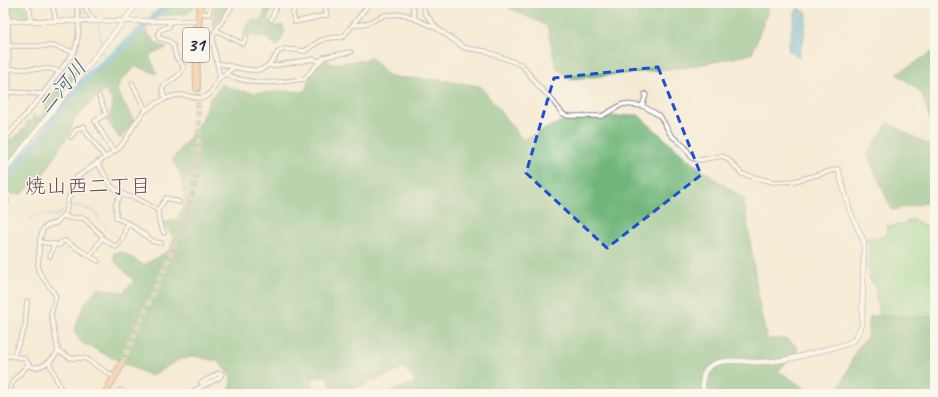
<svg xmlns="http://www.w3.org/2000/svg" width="938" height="397" font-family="Caveat,'Klee One',sans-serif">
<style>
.green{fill:#8bd490;stroke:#567b66}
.forest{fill:#70b67a;stroke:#496c5a}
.water{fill:#58b1d5;stroke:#3d6a88}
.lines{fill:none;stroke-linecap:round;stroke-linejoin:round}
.stream{stroke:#58b1d5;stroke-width:1}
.river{stroke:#58b1d5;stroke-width:7}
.primary-tunnel{stroke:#cbc3b6;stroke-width:6;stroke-dasharray:6 3;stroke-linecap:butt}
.minor-casing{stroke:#8c8688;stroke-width:5.5}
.tertiary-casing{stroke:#8c8688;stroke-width:6}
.primary-casing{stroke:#8c8688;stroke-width:8}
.minor{stroke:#fff;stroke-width:3.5}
.tertiary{stroke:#fff;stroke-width:4.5}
.primary{stroke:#f9bc8a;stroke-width:6}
.marked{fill:none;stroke:#1d4ed8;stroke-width:3;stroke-dasharray:8 5;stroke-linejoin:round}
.labels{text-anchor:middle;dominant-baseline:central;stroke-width:3;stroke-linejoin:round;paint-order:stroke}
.shield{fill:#fbf7ec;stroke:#636270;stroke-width:1}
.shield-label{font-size:19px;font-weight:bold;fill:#22223b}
.water-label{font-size:21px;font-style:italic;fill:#385b79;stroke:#fbf7ec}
.neighbourhood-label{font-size:21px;fill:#654c58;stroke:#fbf7ec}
</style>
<rect width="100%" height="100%" fill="#fbf7ec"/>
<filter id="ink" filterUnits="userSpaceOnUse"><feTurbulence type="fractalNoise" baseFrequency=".025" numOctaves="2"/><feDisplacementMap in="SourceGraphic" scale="8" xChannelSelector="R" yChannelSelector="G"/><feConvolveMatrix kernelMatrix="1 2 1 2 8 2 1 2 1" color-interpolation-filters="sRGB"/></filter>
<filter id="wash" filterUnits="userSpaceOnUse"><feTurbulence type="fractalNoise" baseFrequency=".012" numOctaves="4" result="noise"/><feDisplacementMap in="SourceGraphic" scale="16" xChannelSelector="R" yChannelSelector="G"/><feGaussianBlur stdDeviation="0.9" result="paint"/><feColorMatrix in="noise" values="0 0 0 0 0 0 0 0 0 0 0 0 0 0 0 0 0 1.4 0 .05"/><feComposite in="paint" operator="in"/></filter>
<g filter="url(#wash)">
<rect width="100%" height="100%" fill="#f5ebd5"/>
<path class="green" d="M10,3C23,4 28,5 27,19L11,18Z
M173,3H195L194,7L187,13L162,16Z
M913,219L935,231V394L882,331L875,288L870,279L868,268L870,245L866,238L886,237L887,226L900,225Z"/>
<path class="forest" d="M215,3H233L214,28L212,26Z
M267,3H273L268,19L276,27L282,25L285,31L278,47L265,37L243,34L248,22H251L253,19L258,22L264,14Z
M499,3H771L752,54L688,67L569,79L556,67L547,26Z
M146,31L156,43L167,48L149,55L157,74L136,66L120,82L117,90L134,121L120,139L106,119L110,117L113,102L105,91L97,95L74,120L70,132L45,172L22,194H10L3,187V184L42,142L60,115L90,75Z
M932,52L935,54V135L921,92L897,74Z
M370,56L389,77L440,80L480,86L523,140L564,120L638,115L687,159L744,199L760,309L767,339H786L797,347V352L778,371L814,394H391L392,390L416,382L404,368L352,389L350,394H333L327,375L312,379L313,394H225L230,391L231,377L219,362L195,356L178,360L151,376L82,343L74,331L84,305L97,288L123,292L134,281L114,261V253L122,252L144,265L171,249L174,237L162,223L178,219L185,200L180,173L172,159C184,146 207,116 209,99L215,94L221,84C243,95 260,93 285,91C293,90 299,94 306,90C308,76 315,65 327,59L331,64L364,60Z
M75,68L79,71L71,84L10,161L5,159L6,151L3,146L9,138L12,140L25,127L27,121H32L33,115L38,119L46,110V95L48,92L54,95C56,87 64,86 68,79C70,75 71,72 75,68Z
M888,123L935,148V201L892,210L867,154Z
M870,316L935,317V344L932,355L935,363V394H837L857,349L867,337Z"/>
<path class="water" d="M798,8L807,13L803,43L801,45L799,57L788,50L795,13Z"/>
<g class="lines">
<path class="stream" d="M82,3L84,11L86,13
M98,23L102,44
M103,52L106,61
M69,207L81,206L97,213L99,220L118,238
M30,219L34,214L57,215L64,211"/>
<path class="river" d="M3,180L42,137L53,120L88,76L115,54L169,3"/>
</g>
</g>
<g filter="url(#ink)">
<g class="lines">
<path class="primary-tunnel" d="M122,363L184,224L194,188L198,158L199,126L197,88"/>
<defs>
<path id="minor" d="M25,3L30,10L31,21
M52,3L56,21
M87,3L86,10L94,21
M285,3L302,6L307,3
M412,3L415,19
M424,3V12L437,28
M295,5L293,14L295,22L327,15L324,3
M199,13L209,14L211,3
M271,20L278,3
M352,26L367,23L385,15L404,14L438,29L465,48L485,51L522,65L539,87L548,95L563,114L568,116H602L623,104L643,106L660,116L671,135L685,147L692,158L700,160L722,156L727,158L742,174L773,182L795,181L838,169
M216,30L234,3
M3,46H53L74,52
M217,63L234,67
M270,65L273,66L314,59L319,61
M3,69H52L60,72
M226,74C251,86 277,83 304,79L324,57L351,52
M220,78L213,43V37L216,30L243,44L246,37
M132,83L146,110
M9,92L42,94
M99,96L106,114L95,121L113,151
M165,99L162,89L164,86L180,74L184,67L176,57L173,45L169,41L159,38L158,34L160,30L168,27L171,21
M3,103L9,92L8,3
M642,106L646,95L645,94
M71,137L76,130L84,126L86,132L104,156
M3,141L39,99L74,52C80,37 80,18 76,3
M97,162L112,187L127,196L136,198L158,210L166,198L179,202
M121,193L116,204V218L130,224L154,242L161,243
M3,205L7,201
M158,210L159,222L164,233
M63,215L69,218H84L101,235
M40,242L60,245L61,242L65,241L98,261
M50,256L54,245
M90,256L102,238L116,247L122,240L127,224
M58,351L71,358H85L114,377
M3,355L24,358C26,361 28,364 30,366C40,371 54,359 58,351L51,314L56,296L39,272L38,265L40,239L43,229L48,225L56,223L66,212L68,200L77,177L119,148C131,135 135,117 150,107C158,102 172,94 181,95C189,95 197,100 205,97C214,94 214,83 220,78C224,74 230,71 234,67C257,72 266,74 278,52L285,49L305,51C320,40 324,37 343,37L370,3
M14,355L25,327L27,301
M49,362L63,394
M8,394L13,381L28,365
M118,394L120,390L126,394
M187,394L219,378L222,374L219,373L201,383"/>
<path id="tertiary" d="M3,21H198
M3,173L138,3
M704,394C703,386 701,377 706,370C716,356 744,362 759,362C788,362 818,351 847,344L855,339L862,325L864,242L850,211L838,169"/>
<path id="primary" d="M197,88L196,36L201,3
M105,394L122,363"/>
</defs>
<use href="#minor" class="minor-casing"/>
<use href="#tertiary" class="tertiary-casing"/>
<use href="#primary" class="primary-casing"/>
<use href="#minor" class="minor"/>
<use href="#tertiary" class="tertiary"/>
<use href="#primary" class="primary"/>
</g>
</g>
<path d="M0 0H938V397H0ZM658,67L701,175L607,248L526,173L554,78Z" fill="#f5ebd5" fill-opacity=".55" fill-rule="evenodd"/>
<path class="marked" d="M658,67L701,175L607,248L526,173L554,78Z"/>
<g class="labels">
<rect class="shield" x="183" y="28" width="26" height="34" rx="3"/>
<g class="shield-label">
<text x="196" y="45">31</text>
</g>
<g class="water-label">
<text transform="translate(62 87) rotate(-50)">二河川</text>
</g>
<g class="neighbourhood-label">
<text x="88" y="186">焼山西二丁目</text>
</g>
</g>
<rect width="938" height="397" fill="none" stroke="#fbf7ec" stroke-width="16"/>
</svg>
